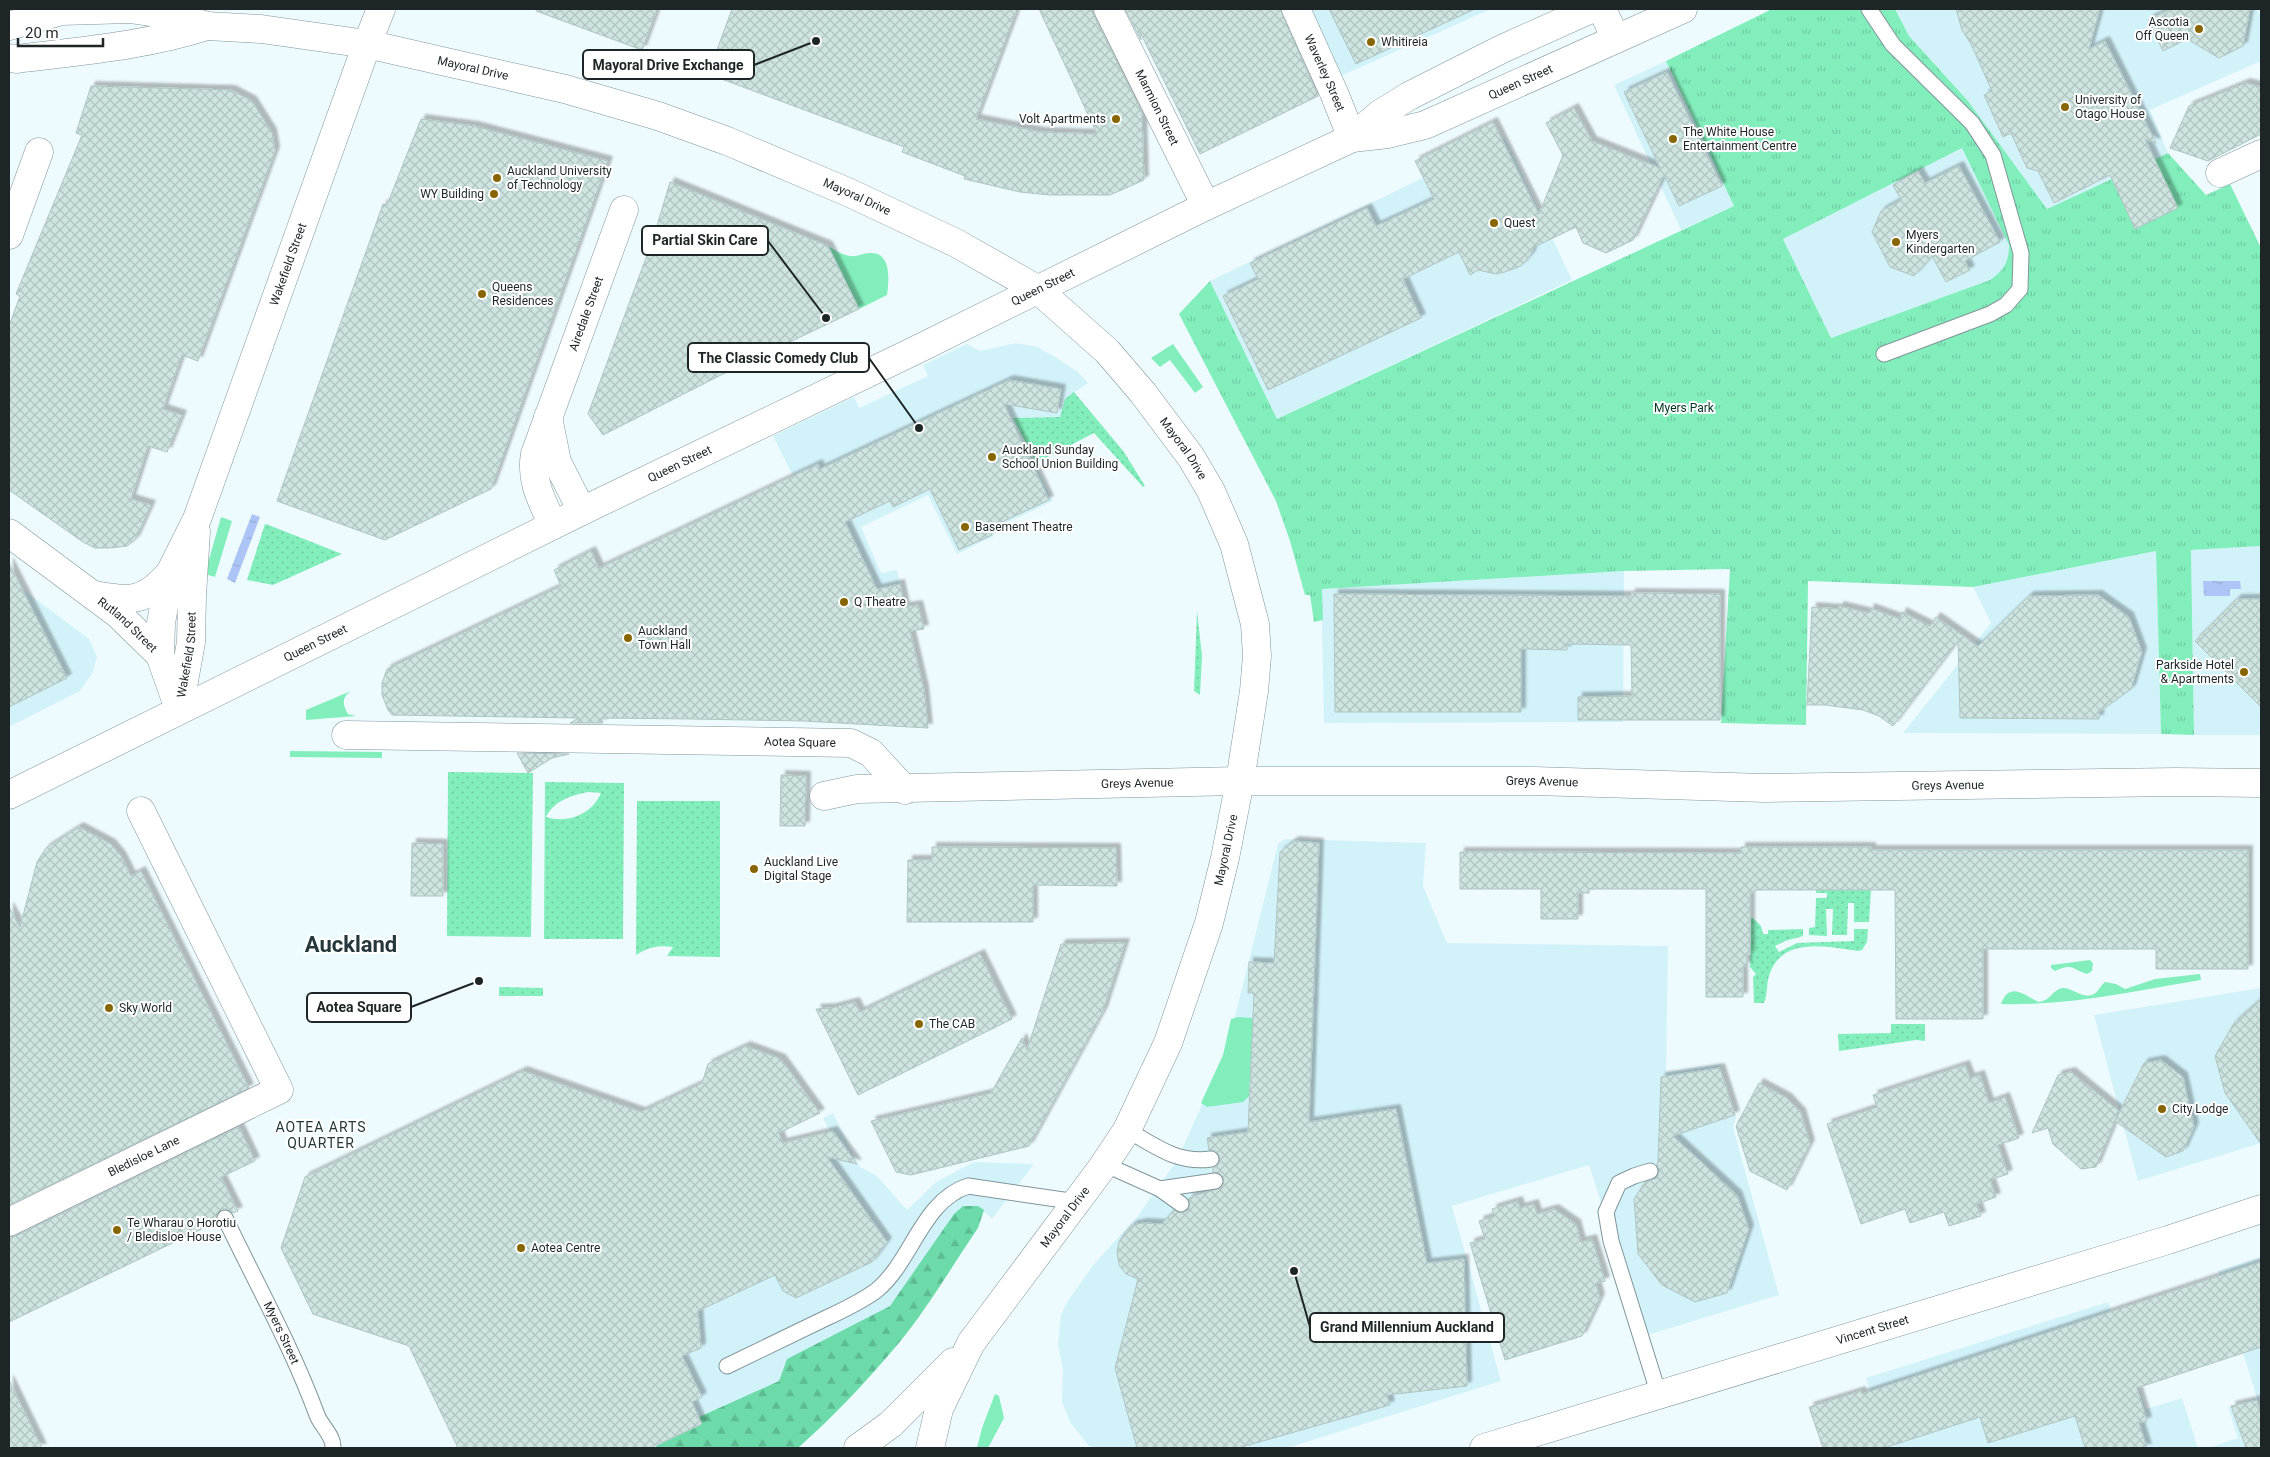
<svg xmlns="http://www.w3.org/2000/svg" width="2270" height="1457" font-family="Roboto,sans-serif">
<style>
.built{fill:#d2f2fa}
.grass{fill:url(#grass-dots);fill-rule:evenodd}
.forest{fill:url(#forest-firs)}
.park{fill:url(#park-tufts);fill-rule:evenodd}
.garden{fill:#82eebc}
.water{fill:url(#water-ripples)}
.building{fill:url(#building-cross-hatch);stroke:#afc5c3;filter:url(#shadow)}
.lines{fill:none;stroke-linecap:round;stroke-linejoin:round}
.lane-casing{stroke:#80959a;stroke-width:17}
.street-casing{stroke:#80959a;stroke-width:29}
.secondary-casing{stroke:#80959a;stroke-width:29}
.lane{stroke:#fff;stroke-width:15}
.street{stroke:#fff;stroke-width:28}
.secondary{stroke:#fff;stroke-width:28}
.poi-dot{fill:#876601;stroke:#fff;stroke-width:2}
.labels{text-anchor:middle;dominant-baseline:central;stroke-width:4;stroke-linejoin:round;paint-order:stroke}
.poi-label{font-size:12px;fill:#1d2527;stroke:#fff;text-anchor:start}
.street-label{font-size:12px;fill:#1d2527;stroke:#fff}
.park-label{font-size:12px;fill:#023623;stroke:#fff}
.neighbourhood-label{font-size:14px;letter-spacing:1px;fill:#25373b;stroke:#fff}
.town-label{font-size:22px;font-weight:bold;fill:#25373b;stroke:#fff}
.leader{fill:none;stroke:#1d2527;stroke-width:2}
.callout-dot{fill:#1d2527;stroke:#fff;stroke-width:2}
.callout{fill:#fff;stroke:#1d2527;stroke-width:2}
.callout-label{font-size:14px;text-anchor:middle;font-weight:bold;fill:#1d2527}
</style>
<defs>
<pattern id="grass-dots" width="8" height="8" patternUnits="userSpaceOnUse" patternTransform="scale(1.25)"><rect width="8" height="8" fill="#82eebc"/><path d="M2 2h.1M6 6h.1" fill="none" stroke="#70cca2" stroke-width="1.8" stroke-linecap="round"/></pattern>
<pattern id="forest-firs" width="22" height="20" patternUnits="userSpaceOnUse" patternTransform="scale(1.25)"><rect width="22" height="20" fill="#6cdaa9"/><path d="M5 1l3.5 6h-7zM16 11l3.5 6h-7z" fill="#5dbb91"/></pattern>
<pattern id="park-tufts" width="24" height="20" patternUnits="userSpaceOnUse" patternTransform="scale(1.25)"><rect width="24" height="20" fill="#82eebc"/><path d="M3 7l-1-3M5 7V3M7 7l1-3M15 17l-1-3M17 17v-4M19 17l1-3" fill="none" stroke="#70cca2"/></pattern>
<pattern id="water-ripples" width="26" height="14" patternUnits="userSpaceOnUse" patternTransform="scale(1.25)"><rect width="26" height="14" fill="#adc5f6"/><path d="M2 4q2-2 4 0t4 0M15 11q2-2 4 0t4 0" fill="none" stroke="#94a9d3"/></pattern>
<pattern id="building-cross-hatch" width="8" height="8" patternUnits="userSpaceOnUse" patternTransform="scale(1.25)"><rect width="8" height="8" fill="#cde4e1"/><path d="M0 0l8 8M0 8l8-8" fill="none" stroke="#b0c3c1"/></pattern>
<filter id="shadow"><feDropShadow dx="4.5" dy="-4.5" stdDeviation="1" flood-color="#0004"/></filter>
</defs>
<rect width="100%" height="100%" fill="#eefbfe"/>
<path class="built" d="M1310,9H1491L1341,76Z
M1895,9H2257L2261,17V61L2150,110L2168,153L2047,209L1968,101L1909,36Z
M1666,61L1734,206L1681,230L1614,85Z
M1505,138L1572,280L1277,419L1210,281Z
M1962,148L2009,245V258L2004,268L1990,280L1831,338L1783,239Z
M1016,343L1037,347L1057,358L1078,372L1088,383L1065,399L1060,417L1013,418L1053,501L991,530L994,536L957,554L928,495L861,527L881,573L897,570L900,584L847,595L793,476L773,436L854,397L859,408L928,376L923,365L967,344L980,351Z
M2261,546V735H2194L2191,550Z
M2156,551L2161,734L1903,733L1991,623L1973,587Z
M1624,571L1623,722L1324,723L1321,589Z
M9,579L89,639L97,657L93,672L80,691L9,727Z
M1285,839L1426,843L1423,886L1447,943L1668,946L1666,1072L1720,1064L1736,1118L1733,1127L1779,1295L1644,1336L1589,1165L1452,1206L1501,1381L1287,1448H1093L1088,1445L1070,1422L1062,1402L1063,1370L1058,1344L1061,1315L1067,1302L1094,1264L1137,1217L1176,1162L1226,1052L1278,844Z
M2261,988V1143L2138,1181L2094,1015Z
M833,1113L859,1166L877,1176L907,1210L936,1182L974,1162L1034,1164L992,1219L978,1206L942,1233L890,1306L784,1365L780,1381L699,1417L668,1352L689,1315L750,1286L831,1133L823,1118Z
M2261,1257V1448H2207L2238,1438L2228,1407L2257,1398L2218,1271Z
M2108,1302L2146,1409L2182,1398L2198,1448H1888L1866,1378Z"/>
<path class="grass" d="M1074,392L1124,452L1145,486L1143,487L1094,433L1036,463L1013,418L1060,417L1065,399Z
M265,524H266L342,554L273,585L247,580Z
M1197,611L1202,656L1200,695L1194,691Z
M448,772L533,773L531,937L447,936Z
M545,782L624,783L623,939H544ZM589,792L601,793C592,814 568,824 546,817C554,801 571,795 589,792Z
M637,801H720V957L667,956L673,947C658,945 649,947 636,955Z
M1816,890H1871L1869,922H1854V903H1848L1847,935H1832L1833,909H1826L1827,936L1809,935V928L1815,927L1816,898H1827V893H1816Z
M1751,918H1753L1761,926L1763,934H1768V930L1803,929V936L1785,941L1775,946L1779,952L1797,943L1854,941V929H1868L1867,942L1862,950L1858,951C1828,947 1784,936 1770,973C1766,983 1768,993 1764,1003H1754L1753,977L1756,974L1750,967Z
M499,987L543,988V996H499Z
M1891,1024H1925V1041L1916,1040L1839,1051L1838,1034L1891,1033Z"/>
<path class="forest" d="M963,1206H978L984,1210L978,1228C952,1266 928,1308 898,1344C867,1381 834,1416 798,1448H657L656,1446L702,1424L699,1417L779,1381L787,1359L890,1306L954,1214Z"/>
<path class="park" d="M1772,9H1895L1909,36L1968,101L2047,209L2168,153L2206,195L2230,184L2261,248V546L2191,550L2194,735L2161,734L2156,551L1973,587L1808,581L1806,725L1721,723L1730,569L1624,571L1322,589L1323,620L1314,622L1310,595H1305L1290,541L1276,501L1179,314L1210,281L1277,419L1734,206L1666,61ZM1962,148L2009,245C2009,262 2004,270 1990,280L1831,338L1783,239Z"/>
<path class="garden" d="M828,246C835,250 842,255 850,256C857,257 863,253 870,253C892,252 889,281 887,295L859,309Z
M1173,344L1203,387L1195,393L1170,360L1160,367L1151,358Z
M221,517L232,521L215,577L205,574Z
M351,691C342,697 342,704 348,714L356,716L306,720V710Z
M290,751L382,752V758L290,757Z
M2090,960L2093,963L2092,971L2087,974C2071,969 2073,963 2055,971L2051,968V965Z
M2200,974L2201,980C2135,991 2068,1006 2001,1004C2010,980 2025,996 2039,1002C2049,1001 2051,993 2059,989C2070,984 2082,1001 2094,994C2098,992 2101,985 2105,982L2116,984L2125,989L2155,979Z
M1238,1017L1253,1018L1249,1096L1243,1102L1207,1107L1201,1103L1223,1055L1231,1019Z
M995,1394L999,1396L1004,1418L988,1448H977L982,1428Z"/>
<path class="water" d="M252,514L260,517L235,583L227,579Z
M2203,581H2240L2241,589H2230V596H2204Z"/>
<path class="building" d="M537,9H657L642,50L536,11Z
M732,9H1017L976,119L1041,132L1097,134L1039,9H1092L1094,16L1142,113L1144,180L1110,195H1049L1020,192L964,179L965,176L902,152L904,147L708,74Z
M1125,9H1280L1318,96L1200,154L1140,32L1141,40Z
M1329,9H1475L1356,64Z
M1956,9H2100L2089,49L2105,41L2156,143L2145,139L2178,208L2135,229L2110,175L2054,203L2038,171L2027,168L2011,133L2003,137L1984,95L1992,91L1971,44L1962,30Z
M2170,9H2250L2243,46L2219,58L2187,39L2163,51L2148,20Z
M1667,72L1722,186L1679,206L1664,175L1633,240L1606,253L1583,243L1576,227L1534,247L1530,256L1521,266L1505,272L1496,274L1478,270L1470,275L1459,252L1403,279L1421,318L1268,390L1223,296L1258,279L1250,263L1367,208L1376,226L1434,199L1415,161L1493,122L1539,214L1563,155L1546,123L1574,108L1592,141L1660,168L1624,92Z
M2246,83L2261,87V134L2208,161L2170,148L2189,106Z
M91,86L231,90L252,101L272,133L275,151L198,361L182,355L163,409L182,415L167,452L148,446L131,499L151,505L135,540L127,546L111,548H95L83,542L9,490V326L20,296L16,294L82,135L76,133Z
M421,119L474,126L608,161L491,489L385,540L277,501L383,204L387,205Z
M1959,166L2000,242L1965,261L1970,270L1946,282L1932,256L1914,276L1890,267L1872,232L1881,211L1901,200L1893,185L1918,171L1925,183Z
M670,182L828,246L859,309L721,375L603,435L588,414L653,239Z
M1009,380L1061,389L1057,413L1004,404L1049,500L989,528L992,535L959,550L930,489L893,507L890,501L845,522L877,589L900,584L905,607L918,605L924,629L910,631L924,690L928,728L803,721L692,719L601,718L603,723H570L579,718L392,715L388,710L382,695V683L387,669L561,586L554,570L591,551L599,568L818,464L820,469Z
M9,563L67,678L9,707Z
M1631,593L1720,594V720H1578V697L1632,696L1631,645L1567,644V650L1521,649V712H1335L1334,594L1631,596Z
M2098,595L2129,617L2142,652L2131,689L2099,712V719L1960,718L1958,641L1893,726L1879,716L1863,710L1825,705H1807L1812,607L1839,609V606L1869,613L1870,608L1900,619L1902,612L1930,626L1936,617L1978,646L2029,596Z
M2237,599H2261V707L2195,641Z
M517,753L569,754L552,758L528,773Z
M781,775L806,776L805,826H780Z
M79,827L111,844L121,856L131,876L141,871L249,1088L9,1205V907L20,927L37,862L46,848Z
M1294,841L1319,843L1309,1122L1396,1109L1427,1263L1464,1259L1467,1386L1387,1395L1390,1405L1238,1448H1137L1115,1368L1138,1279L1126,1274L1119,1265L1117,1252L1119,1242L1125,1232L1133,1225L1143,1223L1162,1224L1174,1210L1181,1213L1188,1210L1190,1204L1188,1199L1193,1196L1221,1188L1224,1179L1219,1173L1213,1172V1168L1219,1164L1220,1158L1216,1151L1209,1150L1207,1138L1248,1132L1254,993H1248L1249,962L1274,963L1280,852Z
M412,843L443,844V896H411Z
M932,847L1116,848L1117,886L1033,885V922H907L908,860H932Z
M1741,847H1871V850H2248V969H2156V949H1983V1019H1896L1895,890H1754V893H1750V955H1747V966H1743V997H1706V889H1589V893H1578V919H1541V889H1460V852L1741,853Z
M1125,943L1103,1011L1029,1146L911,1175L896,1172L871,1121L991,1093L1022,1038L1027,1050L1061,944Z
M980,954L1012,1019L858,1095L816,1009L832,1008L855,1002L860,1012Z
M2261,999V1144L2225,1093L2215,1056L2234,1023Z
M746,1046L781,1059L820,1113L779,1133L782,1143L833,1131L857,1164L827,1157L887,1242L872,1262L796,1298L783,1291L775,1275L698,1311L701,1348L682,1356L702,1397L692,1402L702,1424L650,1448H458L409,1346L313,1314L281,1248L305,1177L523,1071L641,1112L702,1083L708,1064Z
M2161,1060L2183,1077L2194,1127L2183,1151L2166,1157L2115,1121L2144,1063Z
M1965,1065L1970,1078L1980,1075L1989,1103L2005,1097L2019,1138L1998,1145L2008,1174L1990,1180L1996,1197L1977,1204L1981,1216L1949,1226L1944,1212L1910,1223L1905,1209L1861,1224L1827,1124L1877,1107L1873,1095Z
M1720,1068L1735,1115L1673,1136L1737,1195L1749,1229L1727,1293L1695,1302L1662,1285L1638,1254L1634,1199L1645,1182L1657,1178L1659,1173L1657,1164L1658,1162L1661,1077Z
M2071,1072L2119,1111L2096,1167L2081,1169L2053,1144L2048,1128L2032,1133L2058,1075Z
M1759,1083L1787,1098L1801,1113L1810,1144L1787,1190L1750,1171L1736,1126Z
M239,1127L255,1161L221,1177L238,1211L233,1213L226,1209H221L217,1213L216,1222L9,1322V1237L16,1236Z
M1518,1201L1520,1208L1534,1204L1537,1214L1554,1209L1576,1224L1581,1242L1592,1239L1605,1281L1596,1284L1600,1298L1582,1336L1505,1360L1470,1243L1485,1239L1479,1221L1494,1216L1492,1209Z
M2261,1262V1347L2137,1388L2147,1421L2139,1423L2147,1448H2085L2075,1416L1988,1443L1980,1417L1884,1448H1823L1809,1407L1861,1391L1862,1394Z
M9,1380L42,1448H9Z
M2257,1400L2261,1413V1448H2246L2231,1406Z"/>
<g class="lines">
<defs>
<g id="lane">
<path d="M1869,9L1893,45L1972,123L1993,155L2021,253L2020,289L2006,305L1990,314L1884,354"/>
<path d="M1127,1130C1156,1146 1177,1164 1211,1159"/>
<path d="M1104,1164L1160,1189L1215,1181"/>
<path d="M1650,1171L1634,1176L1619,1183L1606,1212L1611,1241L1659,1395"/>
<path d="M1160,1189L1181,1204"/>
<path id="s1" d="M225,1218C256,1283 292,1347 317,1415C321,1426 334,1436 333,1448"/>
<path d="M727,1366C758,1351 789,1336 820,1321C839,1312 860,1303 877,1290C912,1261 922,1201 968,1186L1077,1202"/>
</g>
<g id="street">
<path id="s2" d="M1108,9L1206,206"/>
<path id="s3" d="M1296,9L1334,93L1352,138"/>
<path d="M1602,9L1616,39"/>
<path d="M2220,173L2261,154"/>
<path d="M9,235L39,152"/>
<path d="M548,417L557,462L582,511"/>
<path id="s4" d="M553,525C542,501 530,481 535,454L624,210"/>
<path id="s5" d="M9,533L118,614L160,655"/>
<path d="M94,595C131,602 145,602 170,573"/>
<path id="s6" d="M179,709L160,655L161,623L170,573L197,519L367,44"/>
<path id="s7" d="M179,709L191,642L192,596L196,531"/>
<path id="s8" d="M346,735L851,743L871,753L905,790"/>
<path id="s9" d="M824,796L857,789L1240,781"/>
<path id="s10" d="M9,1222L279,1090L141,811"/>
</g>
<g id="secondary">
<path id="s11" d="M9,26L61,11L130,9L170,15L207,26L261,29L367,44L565,89L658,116L727,141L850,193L956,243L1037,289L1107,351L1143,393L1191,457L1211,491L1234,544L1255,624L1257,656L1254,691L1240,781L1225,858L1209,923L1168,1043L1127,1130L1101,1169L971,1343L939,1409L930,1448"/>
<path d="M367,44L381,9"/>
<path d="M9,58L16,59C80,51 145,46 207,26"/>
<path id="s12" d="M1352,138L1388,134L1425,125L1683,9"/>
<path id="s13" d="M1240,781H1534L1765,788L2176,782L2261,783"/>
<path id="s14" d="M9,795L582,511L916,350L1206,206L1352,138L1380,114L1409,96L1502,49L1591,9"/>
<path d="M858,1448L891,1424L953,1362"/>
<path id="s15" d="M1484,1448L2168,1240L2261,1209"/>
</g>
</defs>
<use href="#lane" class="lane-casing"/>
<use href="#street" class="street-casing"/>
<use href="#secondary" class="secondary-casing"/>
<use href="#lane" class="lane"/>
<use href="#street" class="street"/>
<use href="#secondary" class="secondary"/>
</g>
<g class="poi-dot">
<circle cx="2199" cy="29" r="5"/>
<circle cx="1371" cy="42" r="5"/>
<circle cx="2065" cy="107" r="5"/>
<circle cx="1116" cy="119" r="5"/>
<circle cx="1673" cy="139" r="5"/>
<circle cx="497" cy="178" r="5"/>
<circle cx="494" cy="194" r="5"/>
<circle cx="1494" cy="223" r="5"/>
<circle cx="1896" cy="242" r="5"/>
<circle cx="482" cy="294" r="5"/>
<circle cx="992" cy="457" r="5"/>
<circle cx="965" cy="527" r="5"/>
<circle cx="844" cy="602" r="5"/>
<circle cx="628" cy="638" r="5"/>
<circle cx="2244" cy="672" r="5"/>
<circle cx="754" cy="869" r="5"/>
<circle cx="109" cy="1008" r="5"/>
<circle cx="919" cy="1024" r="5"/>
<circle cx="2162" cy="1109" r="5"/>
<circle cx="117" cy="1230" r="5"/>
<circle cx="521" cy="1248" r="5"/>
</g>
<g class="labels">
<g class="poi-label">
<text x="2189" y="22" text-anchor="end">Ascotia<tspan x="2189" dy="14">Off Queen</tspan></text>
<text x="1381" y="42">Whitireia</text>
<text x="2075" y="100">University of<tspan x="2075" dy="14">Otago House</tspan></text>
<text x="1106" y="119" text-anchor="end">Volt Apartments</text>
<text x="1683" y="132">The White House<tspan x="1683" dy="14">Entertainment Centre</tspan></text>
<text x="507" y="171">Auckland University<tspan x="507" dy="14">of Technology</tspan></text>
<text x="484" y="194" text-anchor="end">WY Building</text>
<text x="1504" y="223">Quest</text>
<text x="1906" y="235">Myers<tspan x="1906" dy="14">Kindergarten</tspan></text>
<text x="492" y="287">Queens<tspan x="492" dy="14">Residences</tspan></text>
<text x="1002" y="450">Auckland Sunday<tspan x="1002" dy="14">School Union Building</tspan></text>
<text x="975" y="527">Basement Theatre</text>
<text x="854" y="602">Q Theatre</text>
<text x="638" y="631">Auckland<tspan x="638" dy="14">Town Hall</tspan></text>
<text x="2234" y="665" text-anchor="end">Parkside Hotel<tspan x="2234" dy="14">&amp; Apartments</tspan></text>
<text x="764" y="862">Auckland Live<tspan x="764" dy="14">Digital Stage</tspan></text>
<text x="119" y="1008">Sky World</text>
<text x="929" y="1024">The CAB</text>
<text x="2172" y="1109">City Lodge</text>
<text x="127" y="1223">Te Wharau o Horotiu<tspan x="127" dy="14">/ Bledisloe House</tspan></text>
<text x="531" y="1248">Aotea Centre</text>
</g>
<g class="street-label">
<text stroke="none"><textPath href="#s11" startOffset="472">Mayoral Drive</textPath></text>
<text stroke="none"><textPath href="#s3" startOffset="70">Waverley Street</textPath></text>
<text stroke="none"><textPath href="#s12" startOffset="179">Queen Street</textPath></text>
<text stroke="none"><textPath href="#s2" startOffset="110">Marmion Street</textPath></text>
<text stroke="none"><textPath href="#s11" startOffset="878">Mayoral Drive</textPath></text>
<text stroke="none"><textPath href="#s6" startOffset="471">Wakefield Street</textPath></text>
<text stroke="none"><textPath href="#s14" startOffset="1152">Queen Street</textPath></text>
<text stroke="none"><textPath href="#s4" startOffset="224">Airedale Street</textPath></text>
<text stroke="none"><textPath href="#s11" startOffset="1298">Mayoral Drive</textPath></text>
<text stroke="none"><textPath href="#s14" startOffset="748">Queen Street</textPath></text>
<text stroke="none"><textPath href="#s5" startOffset="150">Rutland Street</textPath></text>
<text stroke="none"><textPath href="#s14" startOffset="342">Queen Street</textPath></text>
<text stroke="none"><textPath href="#s7" startOffset="55">Wakefield Street</textPath></text>
<text stroke="none"><textPath href="#s8" startOffset="454">Aotea Square</textPath></text>
<text stroke="none"><textPath href="#s13" startOffset="302">Greys Avenue</textPath></text>
<text stroke="none"><textPath href="#s9" startOffset="314">Greys Avenue</textPath></text>
<text stroke="none"><textPath href="#s13" startOffset="708">Greys Avenue</textPath></text>
<text transform="translate(1226 850) rotate(-78)">Mayoral Drive</text>
<text stroke="none"><textPath href="#s10" startOffset="150">Bledisloe Lane</textPath></text>
<text transform="translate(1065 1217) rotate(-53)">Mayoral Drive</text>
<text stroke="none"><textPath href="#s15" startOffset="406">Vincent Street</textPath></text>
<text stroke="none"><textPath href="#s1" startOffset="128">Myers Street</textPath></text>
</g>
<g class="park-label">
<text x="1684" y="408">Myers Park</text>
</g>
<g class="neighbourhood-label">
<text x="321" y="1127">AOTEA ARTS<tspan x="321" dy="16">QUARTER</tspan></text>
</g>
<g class="town-label">
<text x="351" y="944">Auckland</text>
</g>
</g>
<path class="leader" d="M816 41L754 65M826 318L768 241M919 428L869 358M479 981L411 1007M1294 1271L1310 1327"/>
<g class="callout-dot">
<circle cx="816" cy="41" r="5"/>
<circle cx="826" cy="318" r="5"/>
<circle cx="919" cy="428" r="5"/>
<circle cx="479" cy="981" r="5"/>
<circle cx="1294" cy="1271" r="5"/>
</g>
<g class="callout">
<rect x="583" y="50" width="171" height="29" rx="5"/>
<rect x="642" y="226" width="126" height="29" rx="5"/>
<rect x="688" y="343" width="181" height="29" rx="5"/>
<rect x="307" y="993" width="104" height="29" rx="5"/>
<rect x="1310" y="1313" width="194" height="29" rx="5"/>
</g>
<g class="callout-label">
<text x="668" y="70">Mayoral Drive Exchange</text>
<text x="705" y="245">Partial Skin Care</text>
<text x="778" y="363">The Classic Comedy Club</text>
<text x="359" y="1012">Aotea Square</text>
<text x="1407" y="1332">Grand Millennium Auckland</text>
</g>
<rect width="2270" height="1457" fill="none" stroke="#1d2527" stroke-width="20"/>
<path d="M18 38v8h85v-8" fill="none" stroke="#1d2527" stroke-width="2.5"/>
<text x="25" y="38" font-size="15" fill="#1d2527" stroke="#ffffff" stroke-width="4" paint-order="stroke">20 m</text>
</svg>
